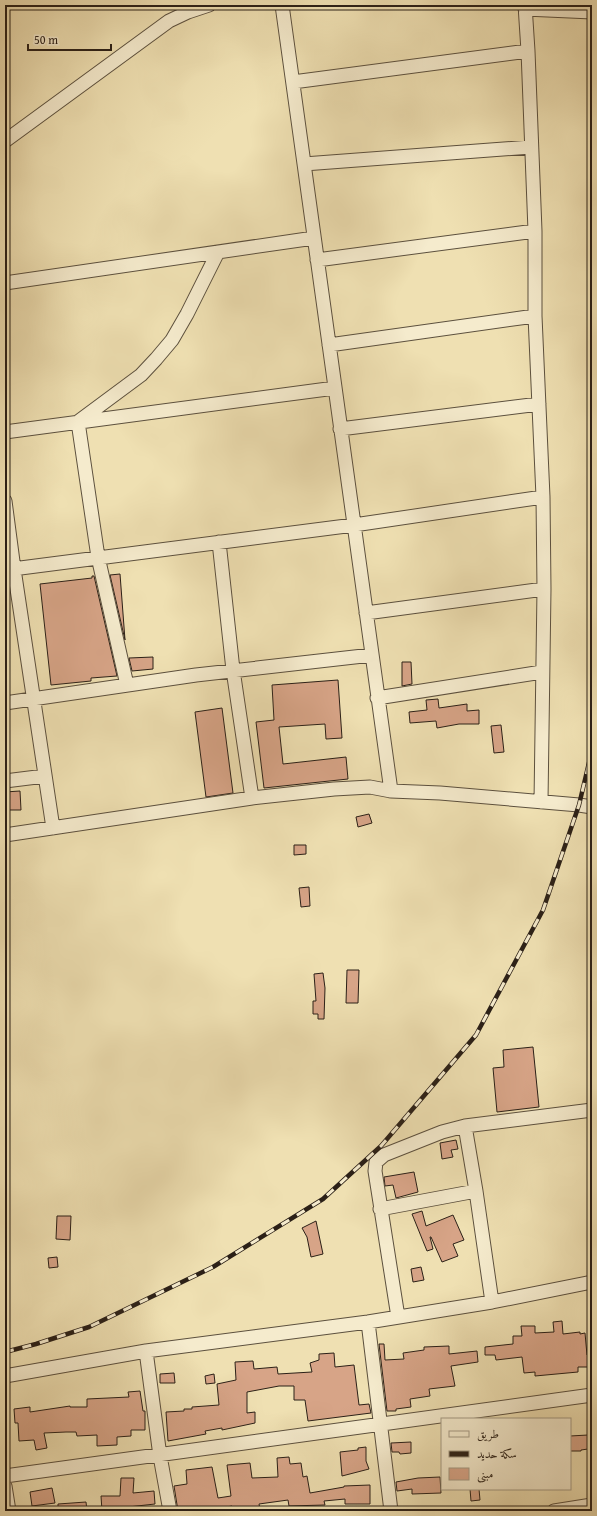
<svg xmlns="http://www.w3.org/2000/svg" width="597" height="1516" font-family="'Gentium Book Plus',Amiri,serif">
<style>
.building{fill:#d7a487;stroke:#2b2017}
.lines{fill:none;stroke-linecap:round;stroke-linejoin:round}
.minor-casing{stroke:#5c503e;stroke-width:15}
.minor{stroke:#f5ebcd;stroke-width:13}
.rail-casing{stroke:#2b2017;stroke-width:4.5}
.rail{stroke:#f5ebcd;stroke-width:3;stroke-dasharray:9;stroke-linecap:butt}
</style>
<rect width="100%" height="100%" fill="#efe0b2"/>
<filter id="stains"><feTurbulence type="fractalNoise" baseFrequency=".005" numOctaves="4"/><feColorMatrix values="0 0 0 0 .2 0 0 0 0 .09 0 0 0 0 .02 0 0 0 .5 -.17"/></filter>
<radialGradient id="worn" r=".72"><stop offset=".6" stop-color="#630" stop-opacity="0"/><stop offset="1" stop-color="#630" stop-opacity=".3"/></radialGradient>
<path class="building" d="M120,574L125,640L110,575Z
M92,576H94L117,676L91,678V681L51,685L40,584L92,578Z
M153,657V669L132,671L129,658Z
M402,662H411L412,684L402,686Z
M338,680L342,738L326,739L325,724L279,727L283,764L346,757L348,779L264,788L256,722L274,720L272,685Z
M438,699L439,708L467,704V711L479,710V724H459L437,728L436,721L410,723L409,712L427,710L426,700Z
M222,708L233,793L206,797L195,712Z
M501,725L504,752L494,753L491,726Z
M20,791L21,810H5V792Z
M369,814L372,823L358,827L356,817Z
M294,845H306V854L294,855Z
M309,887L310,906L301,907L299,888Z
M347,970H359L358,1003H346Z
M323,973L325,988L324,1019H318V1014H313V1001H316L314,974Z
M533,1047L539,1107L497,1112L493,1068L504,1067L503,1050Z
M456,1140L458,1149L451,1150L453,1157L442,1159L440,1143Z
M414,1172L418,1192L396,1198L393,1185L385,1186L384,1177Z
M422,1211L426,1226L453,1215L464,1240L453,1244L458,1256L442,1262L431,1237H430L433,1249L427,1251L412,1214Z
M57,1216H71L70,1240L56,1239Z
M316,1221L323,1254L311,1257L307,1237L302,1228Z
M57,1257L58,1267L49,1268L48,1258Z
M421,1267L424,1280L413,1282L411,1269Z
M562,1321L563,1334L580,1332V1334L585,1333L587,1355H592V1367H578V1372L535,1376V1372L524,1373L522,1357L496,1360L495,1355H485V1347L513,1344V1336H522L521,1326H535V1333L554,1332L553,1322Z
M379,1344H384L385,1360L404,1359L403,1353L424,1350V1347L449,1346V1354L477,1351L478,1362L451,1366L455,1386L429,1389L430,1396L410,1399L411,1407L396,1409V1411H387Z
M334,1353L335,1367L354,1365L359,1405L369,1404L371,1413L308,1421L305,1400H294V1386H279L247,1392V1413L255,1412V1423L222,1430V1428L205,1431L206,1434L168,1441L166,1412L184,1411V1409H192V1407L219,1405L217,1384L236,1380L235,1362L253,1361L254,1369L277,1367L278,1374L312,1372L310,1363L319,1360V1354Z
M174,1373L175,1383H160V1374Z
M214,1374L215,1383L206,1384L205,1376Z
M140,1391L143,1411H145V1430H131V1436L117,1437V1445L97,1446V1435L77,1436L76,1432H66L44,1433L47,1448L36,1450L34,1440L19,1441L18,1423H15L14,1409L30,1407V1412L70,1406V1407H87V1399L129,1397L128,1392Z
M588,1435V1449L581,1450V1451H570V1436Z
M411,1442V1453L400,1454L399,1452H392L391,1443Z
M366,1447V1461L369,1469L342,1476L340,1452L358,1450V1448Z
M289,1457L290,1464L301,1463L303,1477L307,1476L310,1493L344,1487V1486L370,1485V1504H345V1499L324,1501L325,1505L289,1506L288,1500L259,1504L260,1509L246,1511H233L232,1506L203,1511H178L174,1486L187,1484L186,1470L212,1467L218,1498L231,1496L227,1465L250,1463L252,1478L278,1477L277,1458Z
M440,1477L441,1493L412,1494V1489L397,1491L396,1482L418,1478Z
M121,1478H134L133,1493L154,1491L155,1504L128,1507L129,1511H102L101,1496H120Z
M52,1488L55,1503L32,1506L30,1492Z
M470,1489H479L480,1500L471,1501Z
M86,1502L87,1511H58V1504Z"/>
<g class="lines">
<defs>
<path id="minor" d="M282,5L391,791
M525,5L528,51L535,231V316L543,497L544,589L541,802
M525,9L592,12
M293,82L528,51
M5,141L169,21L188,12L209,5
M304,164L531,147
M317,260L535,231
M5,283L314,238
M329,345L535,316
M79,421L141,375L156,359L172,340L187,314L218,252
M78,422L98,557L127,685
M340,429L539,404
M5,432L335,388
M5,501L14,569L53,828
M219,542L233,670L252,798
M5,570L354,525L543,497
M366,613L544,589
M377,698L542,672
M5,703L196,675L372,655
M5,781L45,776
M5,835L252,798L334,789L370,787L391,791L440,793L579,805L592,807
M465,1126L476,1191L492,1302
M380,1209L476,1191
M398,1317L375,1171L376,1162L384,1155L442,1132L465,1126L592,1110
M368,1322L391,1511
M146,1351L160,1456L170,1511
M5,1376L146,1351L368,1322L492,1302L592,1282
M5,1476L592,1395
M5,1486L9,1511
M554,1511L592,1505"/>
</defs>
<use href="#minor" class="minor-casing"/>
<use href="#minor" class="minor"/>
<defs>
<path id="rail" d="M5,1352L36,1344L89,1327L213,1267L323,1199L381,1146L476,1035L543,910L579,805L592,750"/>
</defs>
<use href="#rail" class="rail-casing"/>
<use href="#rail" class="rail"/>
</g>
<rect width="597" height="1516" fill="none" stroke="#efe0b2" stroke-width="20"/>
<rect x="6" y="6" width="585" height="1504" fill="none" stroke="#2b2017" stroke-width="2"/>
<rect x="10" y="10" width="577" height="1496" fill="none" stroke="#2b2017"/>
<rect x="441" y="1418" width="130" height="72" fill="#f5ebcd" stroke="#a49a84"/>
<rect x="449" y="1431" width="20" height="6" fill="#f5ebcd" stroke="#a49a84"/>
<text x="477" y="1438" font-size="12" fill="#2b2017">طريق</text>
<rect x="449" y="1451" width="20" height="6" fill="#2b2017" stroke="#a49a84"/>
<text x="477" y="1458" font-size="12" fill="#2b2017">سكة حديد</text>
<rect x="449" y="1468" width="20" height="12" fill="#d7a487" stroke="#a49a84"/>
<text x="477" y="1478" font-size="12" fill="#2b2017">مبنى</text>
<path d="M28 44v6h83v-6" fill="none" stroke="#2b2017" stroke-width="2"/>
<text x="34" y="44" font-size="12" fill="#2b2017" stroke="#f5ebcd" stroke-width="3" paint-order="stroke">50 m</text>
<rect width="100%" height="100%" filter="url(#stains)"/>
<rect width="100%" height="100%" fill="url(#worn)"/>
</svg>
